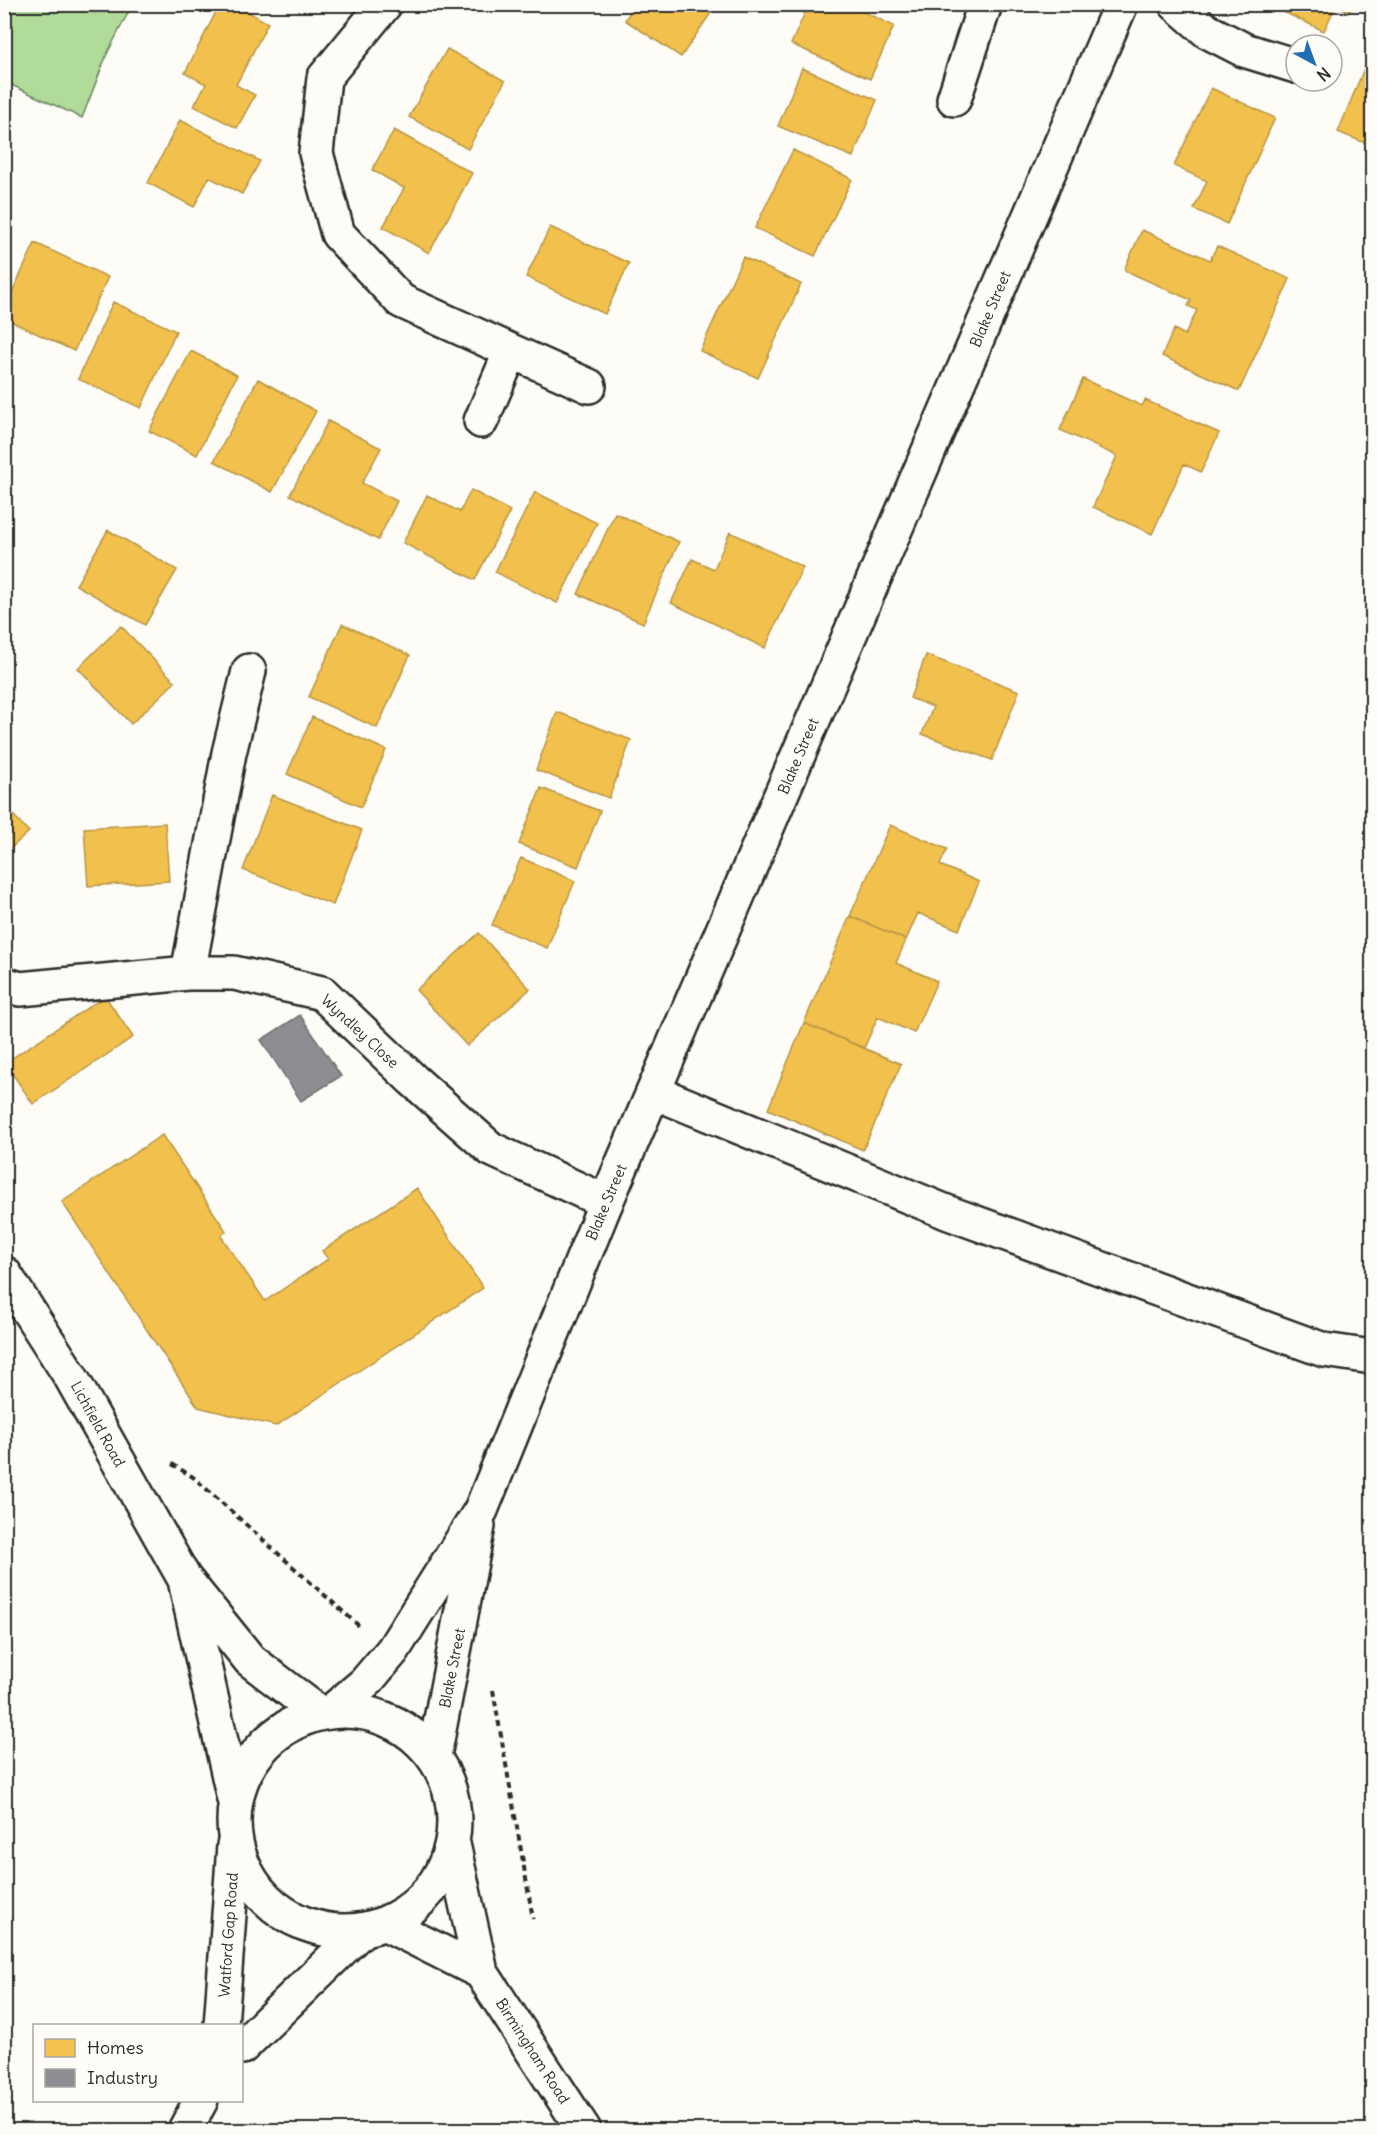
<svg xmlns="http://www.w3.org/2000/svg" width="1377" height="2135" font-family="Delius,sans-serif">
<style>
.green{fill:#b0db99;stroke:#6e8362;stroke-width:1.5}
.homes{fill:#f2c14e;stroke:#b69444;stroke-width:1.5}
.industry{fill:#8d8d92;stroke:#707073;stroke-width:1.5}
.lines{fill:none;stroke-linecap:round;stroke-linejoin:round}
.minor-casing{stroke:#2b2b2b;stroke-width:38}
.major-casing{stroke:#2b2b2b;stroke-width:38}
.path{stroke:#2b2b2b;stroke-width:4;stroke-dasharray:6 4.5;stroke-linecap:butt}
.minor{stroke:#fdfcf7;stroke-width:33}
.major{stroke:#fdfcf7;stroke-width:33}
.labels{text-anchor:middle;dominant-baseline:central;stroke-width:6;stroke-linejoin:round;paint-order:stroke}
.street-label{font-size:15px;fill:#2b2b2b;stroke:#fdfcf7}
</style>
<rect width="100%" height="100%" fill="#fdfcf7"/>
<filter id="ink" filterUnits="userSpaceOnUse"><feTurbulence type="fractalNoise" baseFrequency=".0167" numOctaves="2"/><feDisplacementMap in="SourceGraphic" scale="12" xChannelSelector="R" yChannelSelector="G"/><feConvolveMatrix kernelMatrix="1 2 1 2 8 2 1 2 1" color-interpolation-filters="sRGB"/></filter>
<g filter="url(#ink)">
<path class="green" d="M5,4L132,5L107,54L82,118L5,82Z"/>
<path class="homes" d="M220,4H234L268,23L236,85L255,95L237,128L194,106L206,84L185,73Z
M635,4H717L681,57L625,20Z
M809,4H847L894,26L870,79L791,44Z
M1274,4H1353L1349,12L1336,5L1324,31L1273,7Z
M447,49L505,81L468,149L409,117Z
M1372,49V146L1338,132Z
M802,68L877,100L853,157L778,126Z
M1211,88L1275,118L1227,224L1194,209L1207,181L1174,166Z
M180,120L260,161L242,194L209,177L194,207L148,183Z
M394,130L472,173L429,253L383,227L404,188L372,170Z
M793,150L852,179L815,256L755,228Z
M550,227L629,263L605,314L526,277Z
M1142,230L1210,260L1217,246L1290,279L1239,391L1162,356L1174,329L1185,335L1197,310L1188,306L1191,300L1124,270Z
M35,243L108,277L74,351L4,318V310Z
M743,257L801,284L758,378L700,351Z
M113,302L176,331L141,408L78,379Z
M191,351L237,375L197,455L149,431Z
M258,379L316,411L272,492L214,461Z
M1083,379L1142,406L1145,400L1219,433L1201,472L1184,464L1152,534L1093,507L1117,456L1060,430Z
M328,421L381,448L362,483L397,501L378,540L290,495Z
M471,490L510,511L475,580L403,543L427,495L460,512Z
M535,492L597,523L557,603L495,572Z
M615,513L679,542L643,623L578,594Z
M108,530L177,570L145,625L76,585Z
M730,532L803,567L765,648L671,603L692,559L714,569Z
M342,624L410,655L377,728L309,697Z
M121,626L175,682L131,724L78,668Z
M926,655L1019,691L992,760L922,734L933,707L910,698Z
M557,712L631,740L609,798L536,770Z
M312,717L386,750L361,807L287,774Z
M541,788L600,811L578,867L519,844Z
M272,795L362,830L333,905L243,870Z
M4,805L29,832L4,854Z
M165,823L169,881L88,886L84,828Z
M890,825L947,849L940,865L979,882L959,930L918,913L906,940L850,916Z
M521,858L575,881L547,948L492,925Z
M850,916L906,940L896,963L937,981L914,1033L878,1017L864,1048L804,1023Z
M479,933L530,989L467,1046L416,990Z
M105,996L133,1037L33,1104L5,1063Z
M804,1023L901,1064L863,1150L768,1109Z
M162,1135L226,1231L221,1236L265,1301L328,1259L322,1251L417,1188L483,1288L276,1426L198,1407L62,1202Z"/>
<path class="industry" d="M300,1015L341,1076L301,1101L261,1040Z"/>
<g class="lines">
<defs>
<path id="minor" d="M385,4L324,78L316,153L338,234L401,301L511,351L481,421
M1176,4L1207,31L1244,50L1296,66
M954,99L985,4
M511,351L589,386
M188,973L229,753L249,671
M4,984L20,989L188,973H234L322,993L413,1080L491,1149L606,1202
M654,1092L949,1213L1324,1350L1372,1357
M221,2026L234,1845
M242,2047L361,1931
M185,2130L201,2100"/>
<path id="major" d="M4,1273L71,1377L184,1578L250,1660L318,1712
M186,1585L234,1799
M333,1710L365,1683L393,1650L481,1510L606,1202L1121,4
M234 1821a110 110 0 1 1 220 0a110 110 0 1 1-220 0Z
M434,1756L478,1526
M453,1844L481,1972L584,2130
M386,1924L481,1972"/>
</defs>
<use href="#minor" class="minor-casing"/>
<use href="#major" class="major-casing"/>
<path class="path" d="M172,1464L193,1477L359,1626
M493,1690L533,1919"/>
<use href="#minor" class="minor"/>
<use href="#major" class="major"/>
</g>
</g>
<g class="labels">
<g class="street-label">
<text transform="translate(990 309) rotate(-67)">Blake Street</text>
<text transform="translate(798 756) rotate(-67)">Blake Street</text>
<text transform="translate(360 1031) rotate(43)">Wyndley Close</text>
<text transform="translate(606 1202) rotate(-67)">Blake Street</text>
<text transform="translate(98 1424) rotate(61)">Lichfield Road</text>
<text transform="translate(452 1668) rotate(-79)">Blake Street</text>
<text transform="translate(228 1935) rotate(-86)">Watford Gap Road</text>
<text transform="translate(533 2051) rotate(57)">Birmingham Road</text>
</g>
</g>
<rect width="1377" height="2135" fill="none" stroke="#fdfcf7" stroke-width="24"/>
<rect x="12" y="12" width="1353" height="2111" fill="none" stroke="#2b2b2b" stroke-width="2" filter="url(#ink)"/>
<rect x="33" y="2024" width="210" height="78" fill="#fdfcf7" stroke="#a9a8a5" stroke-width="1.5"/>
<rect x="45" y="2039" width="30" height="18" fill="#f2c14e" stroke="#a9a8a5" stroke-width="1.5"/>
<text x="87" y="2054" font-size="18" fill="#2b2b2b">Homes</text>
<rect x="45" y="2069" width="30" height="18" fill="#8d8d92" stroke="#a9a8a5" stroke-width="1.5"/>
<text x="87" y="2084" font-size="18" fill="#2b2b2b">Industry</text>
<g transform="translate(1314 63) rotate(139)"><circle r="28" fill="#fdfcf7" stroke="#a9a8a5" stroke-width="1.5"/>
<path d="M0-4.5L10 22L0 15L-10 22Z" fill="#1f6fb2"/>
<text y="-9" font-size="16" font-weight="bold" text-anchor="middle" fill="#2b2b2b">N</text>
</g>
</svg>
